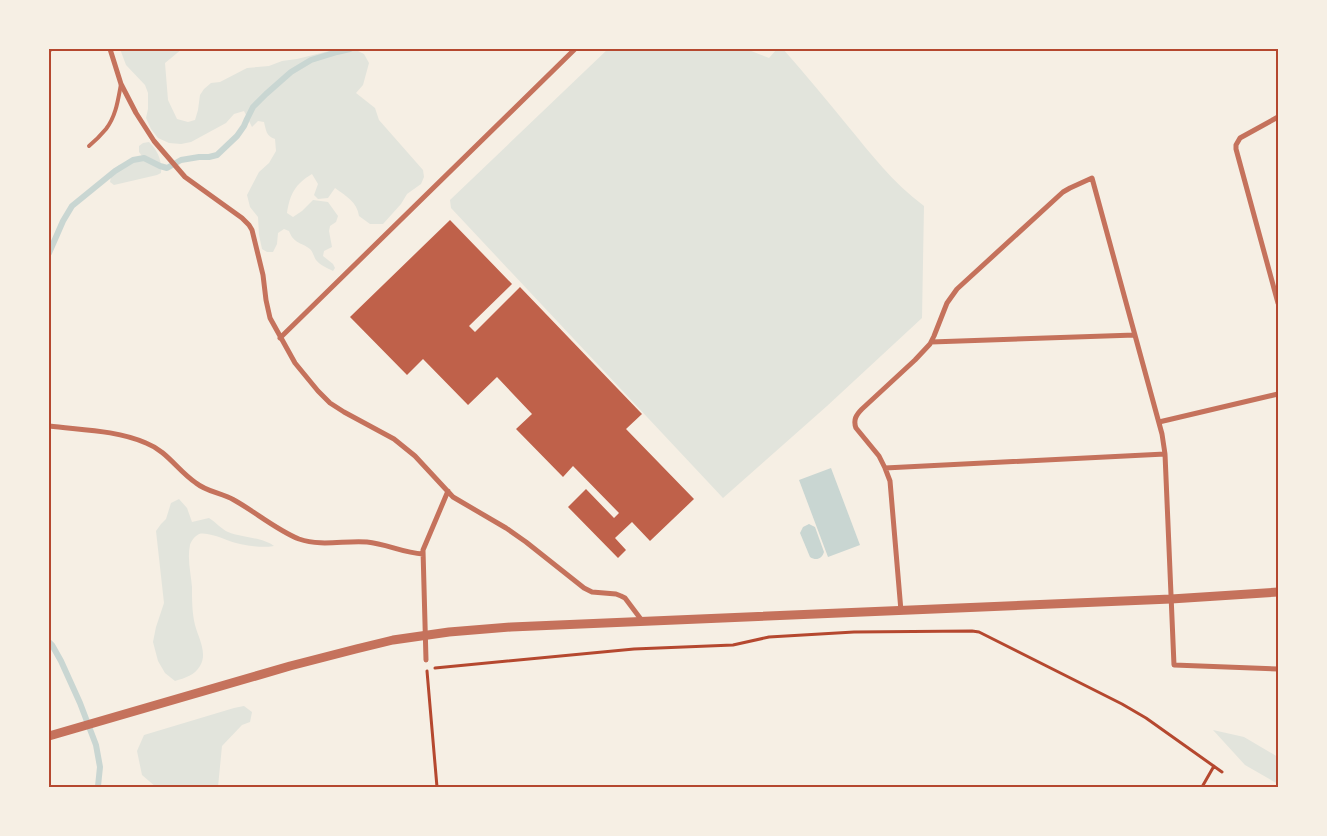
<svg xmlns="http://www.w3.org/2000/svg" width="1327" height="836" font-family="Literata,serif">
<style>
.green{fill:#e2e4dc}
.water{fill:#c9d6d2}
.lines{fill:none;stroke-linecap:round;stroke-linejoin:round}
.stream{stroke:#c9d6d2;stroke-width:6}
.building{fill:#bf614a}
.path{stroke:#b5482f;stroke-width:3}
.service{stroke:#c5725c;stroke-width:4}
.minor{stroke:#c5725c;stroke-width:5}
.tertiary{stroke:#c5725c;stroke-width:9}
.neatline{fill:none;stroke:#b5482f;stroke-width:2}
</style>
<rect width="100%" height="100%" fill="#f6efe4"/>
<path class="green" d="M120,49H182L165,63L168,100L177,119L188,122L195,120L198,110L200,95L204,89L211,83L220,82L247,68L269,66L282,61L297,59L337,49H354L364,54L369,63L363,85L356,93L375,108L379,120L423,170L424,177L421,184L407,194L401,204L383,224H370L359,216C357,202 346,196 335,188L328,198L318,199L314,195L318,184L312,174C295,184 290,194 287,213L293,217L302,211L313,200L328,202L338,216L336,222L330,226L329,231L332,247L324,251L323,256L333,264L335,268L333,271C327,268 320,265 316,260C314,257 313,252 310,249C301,242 294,244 289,231L284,229L278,233L277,244L273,252H267L262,249L259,235L258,217L250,207L247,195L259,172L269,163L276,151L275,139C266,136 266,130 264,122L258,121L252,127L244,111L234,114L226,123L191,142L181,144L169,143L158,138L151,129L146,118L148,109V93L145,85L126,65Z
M608,49H746L769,58L777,49H783C805,74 826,99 847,125C871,154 893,183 924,206L922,318L827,406L723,498L451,208L450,200Z
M149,142C158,151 162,160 161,173L157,175L114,185L110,182L112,171L119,165L134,162L142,156L139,152V146L143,143Z
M179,499L187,508L192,522L209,518C216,522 221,529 228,532C242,538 263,537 274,546C262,548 251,546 240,544C229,542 209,531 199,534C195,536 191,541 190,545C187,559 191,574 192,587C192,600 192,612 195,625C198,637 208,653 200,666C195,675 185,678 175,681L165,673L158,661L153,642L156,627L164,603L156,531L161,524L166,519L171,503Z
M244,706L252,712L250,722L242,725L222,746L218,787H156L142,775L137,751L144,735L234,708Z
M1213,730L1244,737L1278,757V784L1245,765Z"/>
<path class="water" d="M831,468L860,545L828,557L799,480Z
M809,524L815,527L824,552C822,559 816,561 810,557L800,533L803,527Z"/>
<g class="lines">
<path class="stream" d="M49,253L63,221L72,206L115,171L133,160L144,158L160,166L167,168L181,160L199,157H209L217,155L237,136L244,126L247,119L253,107L266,94L291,72L311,60L337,52L350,49
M49,642L52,645L61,661L80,703L96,745L100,767L98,786"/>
</g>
<path class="building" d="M450,220L512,284L469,326L475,332L520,287L642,414L626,429L694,499L650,541L632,522L615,538L626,550L618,558L568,507L586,489L614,518L619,513L573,466L563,477L516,429L532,414L497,377L468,405L423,359L407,375L350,317Z"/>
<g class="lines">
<path class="path" d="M435,668L634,649L733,645L769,637L854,632L972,631L979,632L1122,704L1146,718L1222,772
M427,671L437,787
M1202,787L1214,766"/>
<path class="service" d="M49,51L51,49
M89,146C95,141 101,135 106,129C116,116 118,100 121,84"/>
<path class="minor" d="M110,49L121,84L136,113L154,141L185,177L242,218L249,225L252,230L263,275L266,300L270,318L295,363L318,391L330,403L344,412L394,439L415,456L453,497L506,528L526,542L584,588L592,592L616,594L621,596L625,598L643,622
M1278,117L1240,138L1236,145V149L1278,303
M280,338L575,49
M931,342L1135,335
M1159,422L1278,394
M49,426C81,430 116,430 146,443C167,451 178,471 196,483C207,492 222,493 234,500C254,511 278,531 299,539C322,547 345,540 367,542C387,544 403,553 423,554
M885,468L1165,454
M901,611L890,481L885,468L879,456L856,428C853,420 856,415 862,409L915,360L930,344L934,336L947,303L957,289L1063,192L1070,188L1092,178L1162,434L1165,454L1174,665L1278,669
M426,660L423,550L448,491"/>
<path class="tertiary" d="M49,736L290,666L356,649L393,640L449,632L511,627L1171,599L1278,592"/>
</g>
<rect width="1327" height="836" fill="none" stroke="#f6efe4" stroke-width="100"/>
<rect x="50" y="50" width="1227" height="736" class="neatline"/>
</svg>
